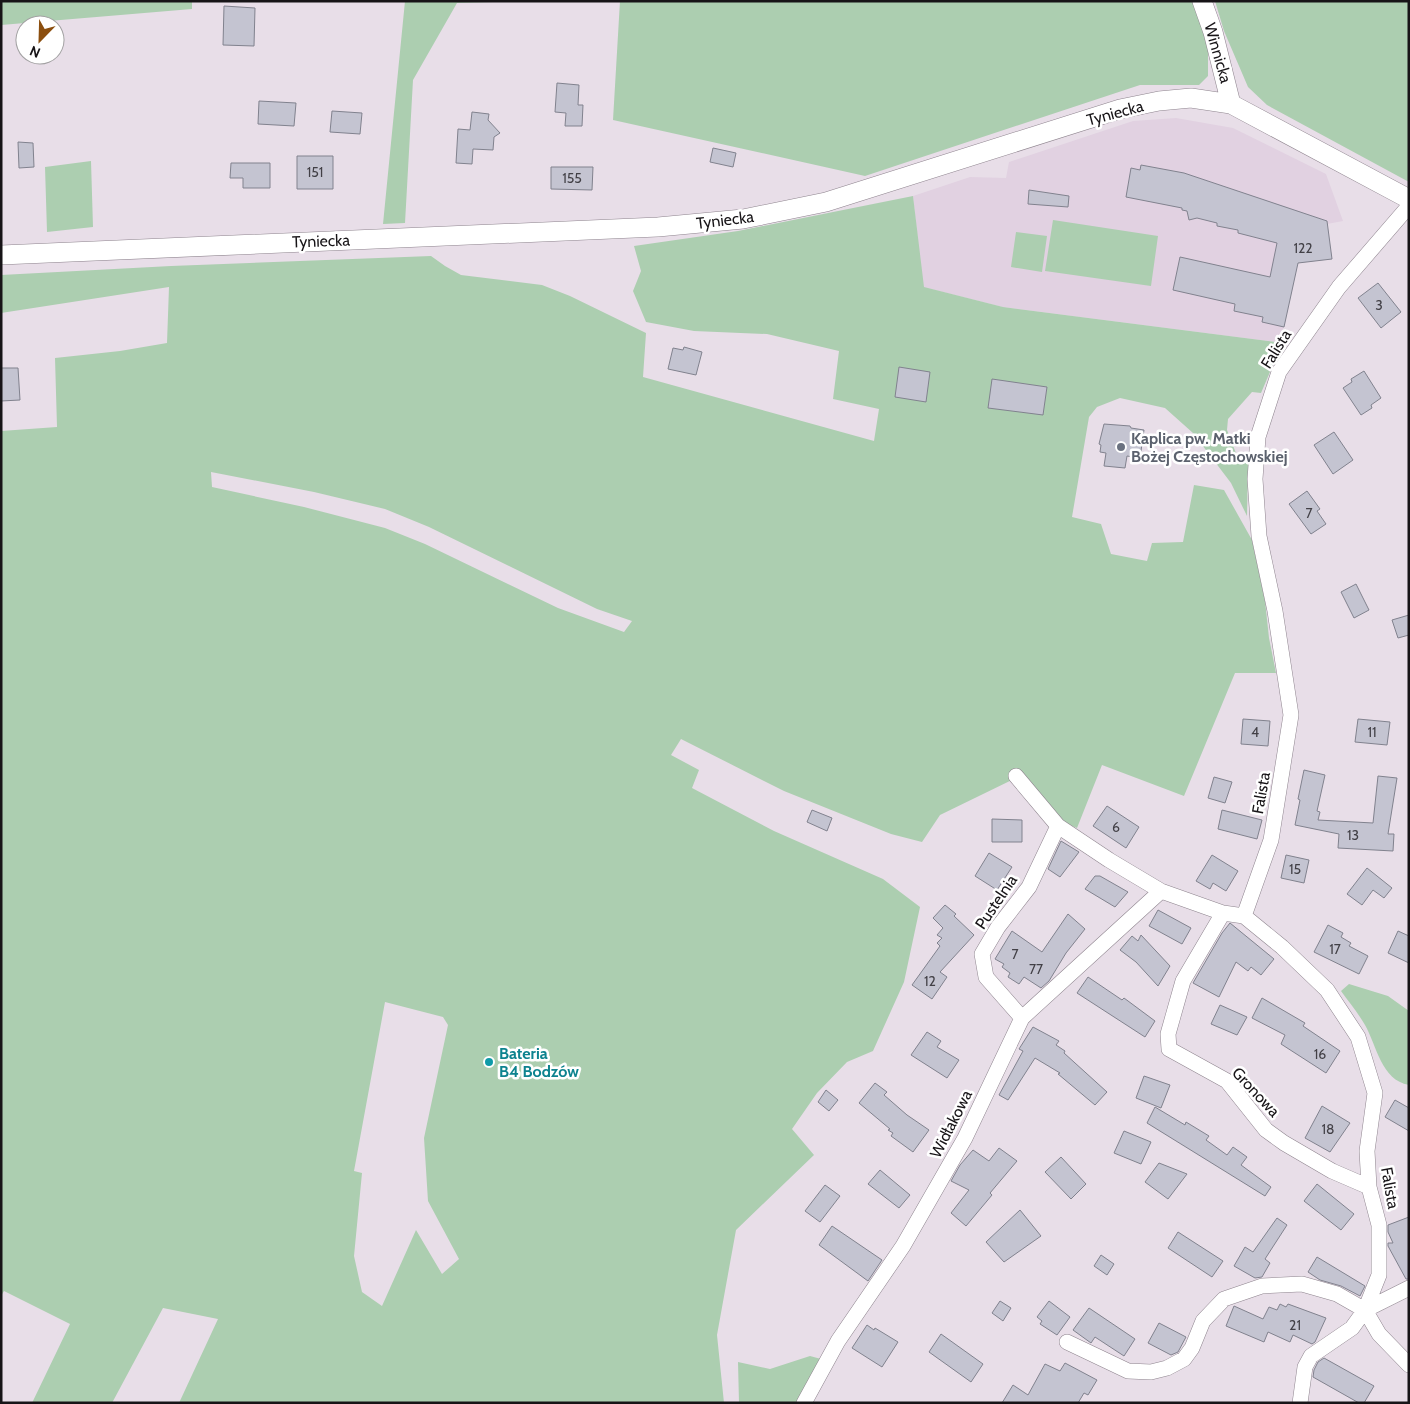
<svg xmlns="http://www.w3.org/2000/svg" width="1410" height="1404" font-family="Cabin,sans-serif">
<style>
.built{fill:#e1d1e1}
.green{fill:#acceb0;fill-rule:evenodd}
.building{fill:#c4c4d1;stroke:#81828e}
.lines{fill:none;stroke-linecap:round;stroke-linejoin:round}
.minor-casing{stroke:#8e848e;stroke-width:16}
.tertiary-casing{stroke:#8e848e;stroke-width:20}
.minor{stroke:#fff;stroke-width:15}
.tertiary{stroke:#fff;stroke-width:19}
.worship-dot{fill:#6b7280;stroke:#fff;stroke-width:2}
.culture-dot{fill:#0f9aa8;stroke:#fff;stroke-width:2}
.labels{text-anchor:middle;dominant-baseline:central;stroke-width:5;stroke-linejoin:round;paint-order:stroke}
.number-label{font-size:14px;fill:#424046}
.street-label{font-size:16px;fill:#171417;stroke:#fff}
.worship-label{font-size:16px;font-weight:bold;fill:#5b616d;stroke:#fff;text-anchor:start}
.culture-label{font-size:16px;font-weight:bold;fill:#0d838f;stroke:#fff;text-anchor:start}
</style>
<rect width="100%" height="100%" fill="#e8dee8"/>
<path class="built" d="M1176,118L1233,128L1326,174L1343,221L1327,224L1332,259L1320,260L1300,253L1284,327L1276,342L1003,307L923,287L913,196L970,177L1006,178L1009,162L1133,121Z"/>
<path class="green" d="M1,1H192V9L1,25Z
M405,1H527L457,3L413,80L405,223L383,224Z
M620,1H1192L1208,37V76L1199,85H1140L865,176L613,120Z
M1215,1H1409V182L1267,105L1248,87L1224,31Z
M91,161L93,227L47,232L45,167Z
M913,196L924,287L1003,307L1276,342L1281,346L1261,393L1252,392L1228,419L1227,430L1239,461L1248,464L1247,516L1231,483L1193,433L1165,408L1120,398L1097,407L1089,417L1072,517L1101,524L1111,554L1147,561L1152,543L1183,542L1194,485L1224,490L1252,540L1265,601L1269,638L1276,673H1235L1184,796L1102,765L1077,828L1065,823L1024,774L940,815L922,842L891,834L784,791L681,739L671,755L699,770L692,788L774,831L883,879L920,907L904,982L873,1051L847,1062L817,1093L792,1129L814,1155L736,1230L717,1335L724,1403H179L218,1319L163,1308L112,1403H32L70,1324L4,1291L1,1296V431L57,427L55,358L120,351L167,343L169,287L1,313V275L171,266L431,256L445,266L461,275L542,285L570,296L646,333L643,377L874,441L879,409L833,399L839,351L767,334L694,331L646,322L633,291L641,271L634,246L738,231ZM211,472L314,492L385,509L429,527L597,609L632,621L624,632L558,608L425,544L385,528L304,507L212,487ZM385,1002L443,1017L448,1025L424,1138L428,1201L459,1259L442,1274L416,1230L382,1306L362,1292L354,1256L362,1173L354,1171Z
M1053,220L1158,236L1151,286L1045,271Z
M1016,232L1047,236L1042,272L1011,267Z
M1349,984L1388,996L1409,1011V1085C1381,1080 1377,1046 1365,1025C1358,1013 1349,1002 1341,991Z
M810,1356L821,1359L798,1403H739L738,1362L770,1369Z"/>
<path class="building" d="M224,6L255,8L254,46L223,45Z
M557,83L579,85L578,105H583L582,126H565L566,113L555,112Z
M259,101L296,103L294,126L258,124Z
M332,111L362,113L360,134L330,132Z
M472,112L489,114L488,120L500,133L494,137L493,150L473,149L472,164L456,163L458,129L470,130Z
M18,142L33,143L34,167L19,168Z
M713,148L736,153L733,167L710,162Z
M297,156H333V189H297Z
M231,163H270V188H243V178H230Z
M1141,165L1184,173L1327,221L1332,259L1298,263L1284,327L1262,322L1263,317L1234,311L1235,304L1173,290L1180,257L1270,277L1277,243L1238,233V230L1217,226V223L1197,218L1189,220L1187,211L1182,210V208L1126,197L1131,168L1140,170Z
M551,167H593L592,190L551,189Z
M1029,190L1069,196L1068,207L1028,204Z
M1378,283L1401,312L1381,328L1358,298Z
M684,347L702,352L696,375L668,369L673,348L683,350Z
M899,367L930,372L926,402L895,397Z
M1,368H18L20,400L1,401Z
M1364,371L1381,398L1371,405L1372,408L1361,415L1343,388L1352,382L1351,379Z
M992,379L1047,387L1043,415L988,408Z
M1104,424L1130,426L1131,428L1144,430L1140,458L1127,456L1125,468L1104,466L1106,453L1100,452L1101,445L1099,444Z
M1334,432L1353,460L1333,474L1314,445Z
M1307,491L1320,509L1317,511L1326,524L1311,534L1289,504Z
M1356,584L1369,610L1354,618L1341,592Z
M1409,615V635L1398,638L1392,620Z
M1243,719L1270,721L1268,746L1241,744Z
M1358,719L1390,722L1387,745L1355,742Z
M1304,770L1325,775L1317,811L1320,812L1318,820L1373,823L1378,776L1397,778L1388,834H1394L1393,851L1338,848L1339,834L1295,825L1300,800L1298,799Z
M1214,777L1232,782L1225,803L1208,798Z
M1107,806L1139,827L1126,848L1093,826Z
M812,810L832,818L827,831L807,822Z
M1222,810L1262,820L1257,839L1218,829Z
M992,819L1022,820V842H992Z
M1061,841L1079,852L1060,877L1048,869Z
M989,853L1012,867L997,890L975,876Z
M1212,855L1238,871L1226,891L1213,883L1210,889L1196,881Z
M1286,855L1309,860L1304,883L1281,878Z
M1367,868L1392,888L1384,898L1373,890L1362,905L1347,894Z
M1095,876H1100L1128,892L1115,907L1085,889Z
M945,905L956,914L954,916L974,935L940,972L947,977L932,999L912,985L940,946L937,943L942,938L937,935L943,928L933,918Z
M1158,910L1191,928L1182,944L1149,926Z
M1068,914L1085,929L1066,953L1049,981L1041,988L1024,977L1019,984L1008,977L1010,973L1002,967L1004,964L995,959L1012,931L1042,952Z
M1230,923L1274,959L1261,975L1251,967L1248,971L1236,962L1219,997L1193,983L1222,933Z
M1328,925L1343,933L1341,937L1351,943L1349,946L1368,956L1359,974L1314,952Z
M1398,931L1409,936V963L1388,953Z
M1141,935L1170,966L1158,986L1136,962L1120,950L1132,936L1138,941Z
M1088,977L1122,1000L1124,998L1155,1021L1145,1037L1077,993Z
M1262,998L1305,1023L1303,1026L1340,1051L1326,1073L1281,1044L1285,1035L1252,1018Z
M1220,1005L1247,1017L1237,1035L1211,1024Z
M1033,1027L1059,1041L1056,1045L1065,1051L1064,1053L1107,1092L1095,1105L1058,1074L1060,1073L1035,1058L1008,1100L999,1095L1023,1051L1019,1049Z
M927,1032L941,1041L937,1047L959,1060L947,1078L911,1055Z
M1144,1076L1170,1085L1161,1108L1136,1098Z
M875,1083L887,1092L884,1095L907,1115L929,1130L913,1152L891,1136L893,1133L888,1130L890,1129L859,1103Z
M826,1090L838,1100L829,1111L818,1102Z
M1395,1100L1409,1108V1131L1385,1117Z
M1322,1106L1350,1123L1330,1152L1305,1138Z
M1155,1107L1185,1125L1186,1122L1209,1136L1206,1140L1227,1155L1233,1147L1247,1157L1241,1165L1271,1187L1265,1196L1147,1123Z
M1124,1131L1151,1142L1141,1164L1114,1153Z
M999,1148L1017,1161L990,1193L992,1195L966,1226L951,1213L969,1190L951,1181L960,1165L973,1150L989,1161Z
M1061,1157L1086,1184L1071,1199L1045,1172Z
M1159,1163L1187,1174L1168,1199L1145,1182Z
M880,1170L910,1195L899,1208L868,1184Z
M1317,1184L1354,1214L1341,1230L1304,1201Z
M825,1185L840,1196L820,1222L805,1211Z
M1020,1210L1041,1236L1004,1262L986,1242Z
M1409,1217V1279H1406L1388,1246V1243H1393L1388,1232V1225Z
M1277,1218L1287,1225L1265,1259L1270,1263L1262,1277L1255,1278L1234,1266L1245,1247L1253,1252Z
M832,1226L882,1260L868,1281L819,1245Z
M1178,1232L1223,1261L1212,1277L1168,1248Z
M1101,1255L1114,1264L1107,1275L1094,1266Z
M1317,1257L1365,1286L1360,1296L1341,1286L1320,1280L1308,1272Z
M1000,1301L1011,1308L1003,1321L992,1313Z
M1049,1301L1070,1317L1057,1335L1040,1324L1042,1321L1037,1317Z
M1280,1304L1286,1307L1288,1304L1326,1318L1315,1342L1312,1344L1293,1335L1290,1342L1268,1332L1264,1342L1226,1326L1234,1306L1263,1319L1269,1307L1277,1310Z
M1089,1308L1135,1339L1124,1356L1095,1337L1091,1343L1073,1330Z
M1159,1323L1186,1337L1178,1352L1171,1355L1148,1343Z
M867,1325L874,1330L875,1328L898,1342L882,1367L852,1348Z
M941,1334L983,1364L971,1382L929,1352Z
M1324,1358L1374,1386L1364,1403H1359L1313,1377L1314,1370L1318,1362Z
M1065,1363L1097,1380L1088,1395L1084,1393L1078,1403H1002L1013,1385L1028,1395L1045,1364L1060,1371Z"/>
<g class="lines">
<defs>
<path id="minor" d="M1016,776L1058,826L1109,860L1161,891L1223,913L1244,916L1282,947L1327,990L1358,1037L1375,1093L1367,1151L1369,1187L1379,1225V1275L1365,1310L1379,1334L1409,1365
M1223,913L1183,981L1168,1034L1169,1049L1227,1081L1266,1130L1284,1143L1332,1171L1369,1187
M1244,916L1271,840L1291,715L1275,611L1259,536L1255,479L1258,437L1279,372L1339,287L1409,206
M1022,1018L986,977L982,954L998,927L1029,887L1058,826
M1067,1342L1128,1371L1151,1372L1167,1368L1184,1359L1192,1348L1203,1321L1224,1299L1262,1286L1302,1284L1337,1294L1365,1310L1409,1288
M804,1403L838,1341L903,1246L965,1138L1022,1018L1161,891
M1300,1403L1305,1367L1311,1356L1352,1328L1365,1310"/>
<path id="tertiary" d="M1202,1L1213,32L1231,104
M1,255L658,227L743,219L826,202L1120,109L1159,101L1191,98L1231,104L1409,199"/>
</defs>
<use href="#minor" class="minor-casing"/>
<use href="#tertiary" class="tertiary-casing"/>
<use href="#minor" class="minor"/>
<use href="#tertiary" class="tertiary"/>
</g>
<circle class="worship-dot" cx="1121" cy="447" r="5"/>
<circle class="culture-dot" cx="489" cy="1062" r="5"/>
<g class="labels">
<g class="number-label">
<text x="315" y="172">151</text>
<text x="572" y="178">155</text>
<text x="1303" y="248">122</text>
<text x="1379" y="305">3</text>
<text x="1309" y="513">7</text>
<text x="1255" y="732">4</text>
<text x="1372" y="732">11</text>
<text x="1116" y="827">6</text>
<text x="1353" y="835">13</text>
<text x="1295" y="869">15</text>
<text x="1335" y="949">17</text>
<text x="1015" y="954">7</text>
<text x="1036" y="969">77</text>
<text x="930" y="981">12</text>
<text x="1320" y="1054">16</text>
<text x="1328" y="1129">18</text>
<text x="1295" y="1325">21</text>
</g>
<g class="street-label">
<text transform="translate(1218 53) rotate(74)">Winnicka</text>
<text transform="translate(1115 113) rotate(-15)">Tyniecka</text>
<text transform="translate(725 220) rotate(-7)">Tyniecka</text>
<text transform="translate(321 241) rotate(-2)">Tyniecka</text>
<text transform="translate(1276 349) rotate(-58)">Falista</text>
<text transform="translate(1261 793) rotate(-80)">Falista</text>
<text transform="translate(996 902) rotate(-56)">Pustelnia</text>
<text transform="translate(1256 1092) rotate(47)">Gronowa</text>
<text transform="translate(951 1124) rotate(-63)">Widłakowa</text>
<text transform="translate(1390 1188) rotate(80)">Falista</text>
</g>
<g class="worship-label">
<text x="1131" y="438">Kaplica pw. Matki<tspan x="1131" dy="18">Bożej Częstochowskiej</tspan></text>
</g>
<g class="culture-label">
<text x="499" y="1053">Bateria<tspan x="499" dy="18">B4 Bodzów</tspan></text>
</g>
</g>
<rect width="1410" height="1404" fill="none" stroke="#171417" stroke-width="5"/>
<g transform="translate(40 40) rotate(203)"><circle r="24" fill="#ffffff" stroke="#a2a1a2"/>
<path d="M0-4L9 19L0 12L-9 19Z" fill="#8b4e0e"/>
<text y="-8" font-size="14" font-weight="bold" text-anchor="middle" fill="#171417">N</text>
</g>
</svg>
